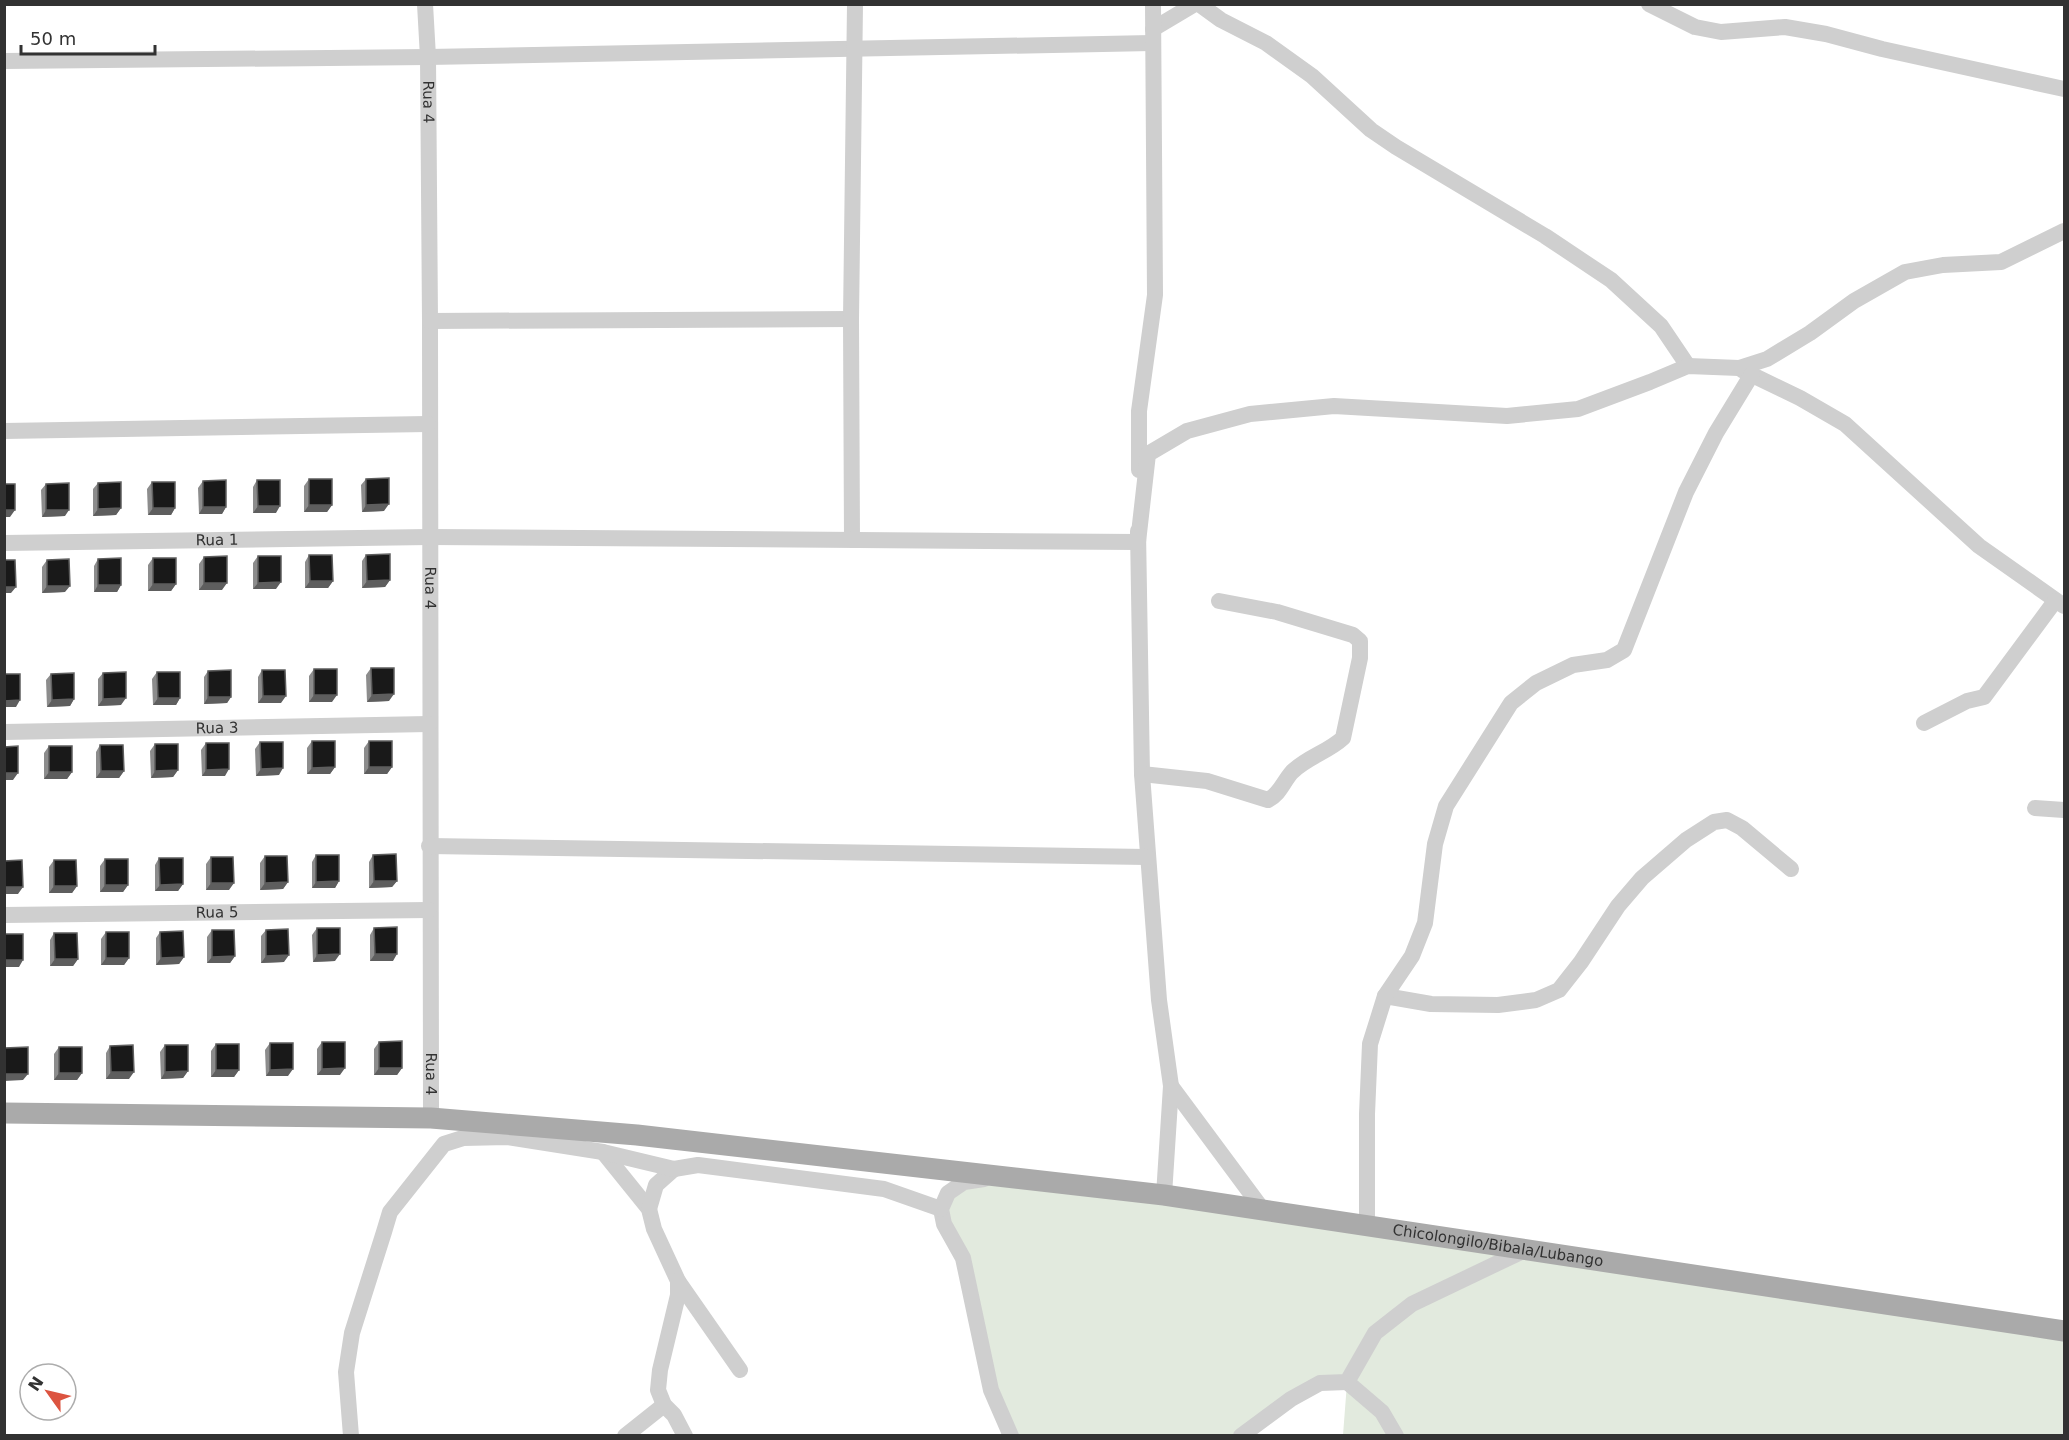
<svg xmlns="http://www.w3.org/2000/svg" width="2069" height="1440" font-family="'DejaVu Sans',sans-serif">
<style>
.green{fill:#e2eade}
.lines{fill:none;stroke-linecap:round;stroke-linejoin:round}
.minor{stroke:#cfcfcf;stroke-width:16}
.major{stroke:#aaa;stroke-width:21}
.wall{fill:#8c8c8c}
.shaded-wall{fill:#5e5e5e}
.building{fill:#191919;stroke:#5e5e5e;stroke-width:1.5}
.labels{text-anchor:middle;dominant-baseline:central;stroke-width:6;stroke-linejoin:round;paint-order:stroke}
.street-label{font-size:15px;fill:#323232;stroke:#fff}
</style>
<rect width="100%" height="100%" fill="#fff"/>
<path class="green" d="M1000,1177L2064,1331V1435H1343L1347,1383H1320L1241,1435H1011L941,1209L948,1193Z"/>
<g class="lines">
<g class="minor">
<path id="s1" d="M425,4L428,57L430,321L431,1118"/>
<path d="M1199,4L1221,20L1266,43L1312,76L1371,130L1396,147L1545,236L1611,280L1661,326L1688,366"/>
<path d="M1649,4L1695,27L1721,32L1785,27L1826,34L1882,49L2064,89"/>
<path d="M1153,29L1195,4"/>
<path d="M4,61L428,57L1152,43"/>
<path d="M430,321L851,319"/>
<path d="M1742,370L1800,398L1845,424L1979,546L2064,606"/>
<path d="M4,431L428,424"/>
<path d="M1139,470V411L1155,295L1153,4"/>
<path d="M1138,531L1142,774L1159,1000L1171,1086L1164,1195"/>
<path d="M852,540L851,319L855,4"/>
<path id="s2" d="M4,543L429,537L1138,542L1148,454L1187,431L1250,414L1334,406L1507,416L1578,409L1650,382L1688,366L1739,368L1767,359L1810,333L1854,301L1905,272L1943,265L2001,262L2064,231"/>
<path d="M1924,723L1967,701L1984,697L2055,601"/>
<path id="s3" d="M4,732L429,724"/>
<path d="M1142,774L1207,781L1268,800C1280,794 1283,782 1292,772C1307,757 1328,752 1343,738L1360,658V641L1353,635L1277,612L1219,601"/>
<path d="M2035,808L2064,810"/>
<path d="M429,846L1147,857"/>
<path id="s4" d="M4,915L429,910"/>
<path d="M1385,996L1431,1004L1498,1005L1536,1000L1559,990L1581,962L1618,906L1642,878L1686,840L1714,822L1727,820L1742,828L1791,869"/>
<path d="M1171,1086L1263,1210"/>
<path d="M603,1152L649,1209L654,1229L678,1281L740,1370"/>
<path d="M984,1179L964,1182L948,1193L941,1209L944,1224L963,1258L991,1390L1011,1436"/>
<path d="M649,1209L656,1185L674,1169"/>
<path d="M1367,1226V1114L1370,1044L1385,996L1412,956L1425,923L1435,844L1446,806L1511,703L1536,683L1573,665L1607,660L1624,650L1686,492L1716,433L1752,374"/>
<path d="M678,1281V1295L660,1370L658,1390L664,1405L674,1415L685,1436"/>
<path d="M1347,1382L1382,1412L1396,1436"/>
<path d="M351,1436L346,1372L352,1333L384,1232L390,1212L444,1144L463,1138L507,1137L603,1152L674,1169L698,1165L884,1189L941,1209"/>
<path d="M625,1436L664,1405"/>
<path d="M1241,1436L1291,1399L1320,1383L1347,1382L1375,1333L1412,1304L1525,1250"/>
</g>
<path class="major" id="s5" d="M4,1113L431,1118L637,1135L1164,1195L2064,1331"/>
</g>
<path class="wall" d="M309,479L332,505L327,512H304V486Z
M366,479L384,511L362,512L361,485Z
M257,480L276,513H253V487Z
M203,481L226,507L222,514H199L198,488Z
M152,482L175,508L171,515H148L147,489Z
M98,483L121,508L116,515L93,516V489Z
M46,484L65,516L42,517L41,490Z
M309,555L333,581L328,588H305V562Z
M366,555L390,580L385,587L362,588V561Z
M258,556L276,589H253V563Z
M204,557L222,590H199V564Z
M153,558L176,584L171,591H148V565Z
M98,559L121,585L117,592H94V566Z
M47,560L65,592L42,593V567Z
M371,668L389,701L367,702L366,675Z
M314,669L332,702H309V676Z
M262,670L281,703H258V677Z
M208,671L231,697L227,703L204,704V677Z
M157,672L180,698L176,705H153L152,679Z
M103,673L121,705L98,706V679Z
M51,674L74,699L70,706L47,707L46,680Z
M312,741L335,767L330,774H307V748Z
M369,741L392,767L387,774H364V748Z
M260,742L279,775L256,776L255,749Z
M206,743L225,776H202L201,750Z
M155,744L178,770L173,777L151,778L150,751Z
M100,745L124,771L119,778H96V752Z
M49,746L72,772L67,779H44V753Z
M316,855L339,881L335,888H312V862Z
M373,855L397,881L392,887L369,888V862Z
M265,856L288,882L283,889L260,890V863Z
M211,857L229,890H206V864Z
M159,858L183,884L178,891H155V865Z
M105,859L128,885L123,892H100V866Z
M54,860L77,886L72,893H49V867Z
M317,928L335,961L313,962L312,935Z
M374,928L393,961H370V935Z
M212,930L235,956L230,963H207V937Z
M266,930L284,962L261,963V936Z
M106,932L129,958L124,965H101V939Z
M160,932L184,957L179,964L156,965V938Z
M54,933L78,959L73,966H50V940Z
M322,1042L340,1075H317V1049Z
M379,1042L402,1068L397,1075H374V1049Z
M270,1043L288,1076H266L265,1050Z
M216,1044L239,1070L234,1077H211V1051Z
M165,1045L188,1071L183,1078L161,1079L160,1052Z
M110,1046L129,1079H106V1053Z
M59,1047L82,1073L77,1080H54V1054Z"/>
<path class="shaded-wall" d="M389,504L384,511L362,512L366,505Z
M309,505H332L327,512H304Z
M258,506H280L276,513H253Z
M203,507H226L222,514H199Z
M121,508L116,515L93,516L98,509Z
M153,508H175L171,515H148Z
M4,510H15L10,517H4Z
M46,510H69L65,516L42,517Z
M390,580L385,587L362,588L367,581Z
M310,581H333L328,588H305Z
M281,582L276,589H253L258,583Z
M204,583H227L222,590H199Z
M153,584H176L171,591H148Z
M98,585H121L117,592H94Z
M47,586H70L65,592L42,593Z
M4,587H16L11,593H4Z
M394,694L389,701L367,702L372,695Z
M314,695H337L332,702H309Z
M263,696H286L281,703H258Z
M208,697H231L227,703L204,704Z
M126,698L121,705L98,706L103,699Z
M158,698H180L176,705H153Z
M74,699L70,706L47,707L52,700Z
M20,700L16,707H4V701Z
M335,767L330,774H307L312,768Z
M369,767H392L387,774H364Z
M283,768L279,775L256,776L261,769Z
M229,769L225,776H202L206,770Z
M178,770L173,777L151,778L155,771Z
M101,771H124L119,778H96Z
M49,772H72L67,779H44Z
M4,773H18L13,780H4Z
M339,881L335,888H312L316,882Z
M374,881H397L392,887L369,888Z
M288,882L283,889L260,890L265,883Z
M211,883H234L229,890H206Z
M183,884L178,891H155L160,885Z
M105,885H128L123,892H100Z
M54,886H77L72,893H49Z
M4,887H23L18,894H4Z
M340,954L335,961L313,962L317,955Z
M375,954H397L393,961H370Z
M289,955L284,962L261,963L266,956Z
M235,956L230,963H207L212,957Z
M184,957L179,964L156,965L161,958Z
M106,958H129L124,965H101Z
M55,959H78L73,966H50Z
M4,960H23L19,967H4Z
M345,1068L340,1075H317L322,1069Z
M379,1068H402L397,1075H374Z
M293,1069L288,1076H266L270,1070Z
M216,1070H239L234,1077H211Z
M188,1071L183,1078L161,1079L165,1072Z
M111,1072H134L129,1079H106Z
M59,1073H82L77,1080H54Z
M5,1074H28L23,1080L4,1081Z"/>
<path class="building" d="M389,478V504L366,505V479Z
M309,479H332V505H309Z
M226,480V507H203V481Z
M257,480H280V506H258Z
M121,482V508L98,509V483Z
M152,482H175V508H153Z
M69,483V510H46V484Z
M4,484H15V510H4Z
M390,554V580L367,581L366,555Z
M309,555H332L333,581H310Z
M227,556V583H204V557Z
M258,556H281V582L258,583Z
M121,558V585H98V559Z
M153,558H176V584H153Z
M69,559L70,586H47V560Z
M4,560H15L16,587H4Z
M371,668H394V694L372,695Z
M314,669H337V695H314Z
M231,670V697H208V671Z
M262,670H285L286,696H263Z
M126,672V698L103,699V673Z
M157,672H180V698H158Z
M74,673V699L52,700L51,674Z
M4,674H20V700L4,701Z
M312,741H335V767L312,768Z
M369,741H392V767H369Z
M260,742H283V768L261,769Z
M206,743H229V769L206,770Z
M155,744H178V770L155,771Z
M100,745H123L124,771H101Z
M18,746V773H4V747Z
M49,746H72V772H49Z
M396,854L397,881H374L373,855Z
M316,855H339V881L316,882Z
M265,856H287L288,882L265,883Z
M211,857H233L234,883H211Z
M159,858H183V884L160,885Z
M105,859H128V885H105Z
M22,860L23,887H4V861Z
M54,860H76L77,886H54Z
M397,927V954H375L374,928Z
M317,928H340V954L317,955Z
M288,929L289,955L266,956V930Z
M212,930H234L235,956L212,957Z
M183,931L184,957L161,958L160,932Z
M106,932H129V958H106Z
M54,933H77L78,959H55Z
M4,934H23V960H4Z
M402,1041V1068H379V1042Z
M322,1042H345V1068L322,1069Z
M270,1043H293V1069L270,1070Z
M216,1044H239V1070H216Z
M133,1045L134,1072H111L110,1046Z
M165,1045H188V1071L165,1072Z
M28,1047V1074H5V1048Z
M59,1047H82V1073H59Z"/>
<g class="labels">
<g class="street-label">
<text stroke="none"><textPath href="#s1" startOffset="98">Rua 4</textPath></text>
<text stroke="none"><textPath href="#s2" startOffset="213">Rua 1</textPath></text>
<text stroke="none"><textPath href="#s1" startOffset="584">Rua 4</textPath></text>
<text stroke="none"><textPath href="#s3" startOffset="213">Rua 3</textPath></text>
<text stroke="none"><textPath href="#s4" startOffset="213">Rua 5</textPath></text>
<text stroke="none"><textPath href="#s1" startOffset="1070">Rua 4</textPath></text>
<text stroke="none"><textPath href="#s5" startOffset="1502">Chicolongilo/Bibala/Lubango</textPath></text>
</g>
</g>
<rect width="2069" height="1440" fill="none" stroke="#323232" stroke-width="12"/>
<g transform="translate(48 1392) rotate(304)"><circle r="28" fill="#ffffff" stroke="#adadad" stroke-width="1.5"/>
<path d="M0-4.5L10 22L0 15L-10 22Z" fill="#dc5440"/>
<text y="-9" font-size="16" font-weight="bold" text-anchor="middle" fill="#323232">N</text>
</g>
<path d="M21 45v9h134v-9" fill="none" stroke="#323232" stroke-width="3"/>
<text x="30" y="45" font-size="18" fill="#323232" stroke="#ffffff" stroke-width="4.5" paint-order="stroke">50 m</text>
</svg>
